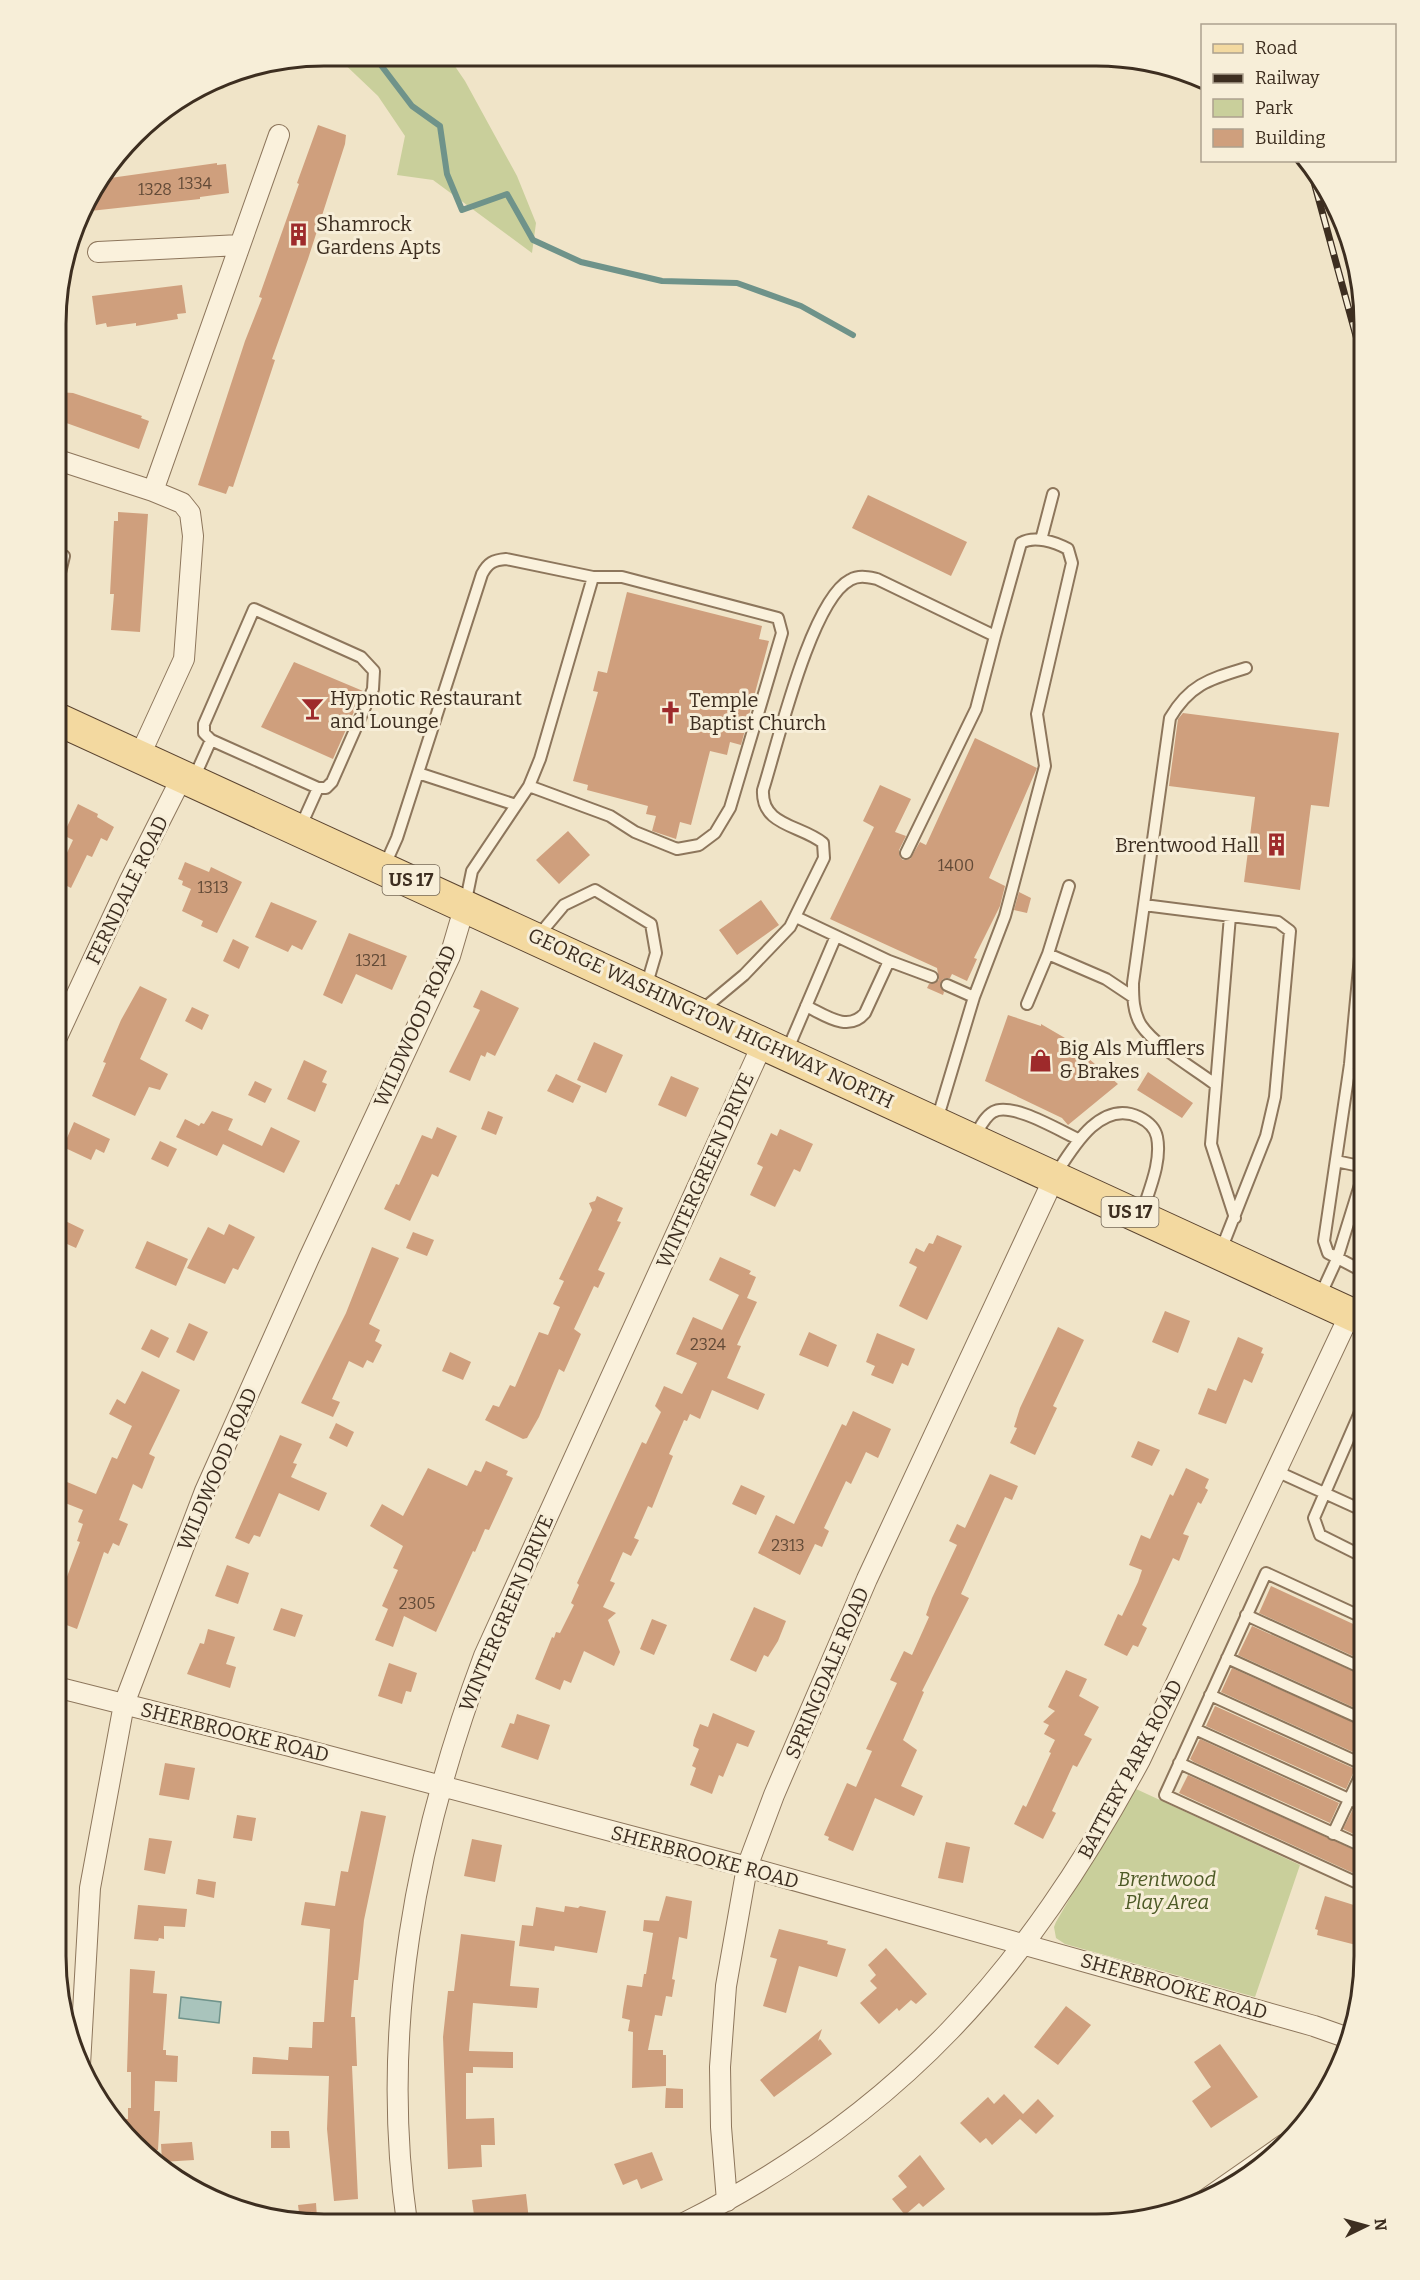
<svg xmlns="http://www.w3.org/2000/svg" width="1420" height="2280" font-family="Bitter,serif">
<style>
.green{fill:#c9cf9b}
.water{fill:#a9c4bc;stroke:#6f938a;stroke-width:1.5}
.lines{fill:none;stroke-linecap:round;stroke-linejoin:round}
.stream{stroke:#6f938a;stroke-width:6}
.building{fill:#cf9f7d}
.lane-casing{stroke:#8d765c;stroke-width:14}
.street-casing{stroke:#8d765c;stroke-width:22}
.primary-casing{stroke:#5b4430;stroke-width:34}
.lane{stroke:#faf1dc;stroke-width:10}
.street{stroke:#faf1dc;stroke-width:20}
.primary{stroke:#f3d9a0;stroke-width:32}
.rail-casing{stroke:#3d2e20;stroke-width:7}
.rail{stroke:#f7eed8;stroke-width:4.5;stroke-dasharray:14;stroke-linecap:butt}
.labels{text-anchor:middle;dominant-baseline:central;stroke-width:6;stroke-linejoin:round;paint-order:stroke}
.number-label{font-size:16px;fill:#624a37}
.shield{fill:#f7eed8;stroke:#756857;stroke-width:1.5}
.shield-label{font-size:18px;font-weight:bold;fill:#3d2e20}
.poi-label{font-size:20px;fill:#3d2e20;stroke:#f7eed8;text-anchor:start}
.street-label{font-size:20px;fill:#3d2e20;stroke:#f7eed8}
.park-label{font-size:20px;font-style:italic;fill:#4d5a26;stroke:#f7eed8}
.rim{fill:none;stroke:#3d2e20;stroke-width:3}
</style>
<rect width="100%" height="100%" fill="#f0e4c8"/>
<path class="green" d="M336,56H448L465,81L517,176L536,223L532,253L433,180L397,175L405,136L378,96Z
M246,71L223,89L197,91L221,76Z
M1134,1788L1300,1865L1255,1997L1065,1944L1056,1938L1054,1927L1056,1922Z"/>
<path class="water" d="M181,1997L221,2002L219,2023L179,2018Z"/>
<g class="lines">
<path class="stream" d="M374,56L412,106L440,126L447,174L462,210L507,194L533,240L581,262L662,281L737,283L801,306L853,335"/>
</g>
<path class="building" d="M318,125L346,135L345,144L308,259L272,359L275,360L233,487L229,486L226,494L198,485L245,341L262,298L259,297L299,184L297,183Z
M217,163V165L226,164L229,193L200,197V199L81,212L83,205L103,179Z
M182,285L186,313L177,314L178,319L136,326V323L107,327L106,323L96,325L92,296Z
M58,392L73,393L142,416L141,418L149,421L139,449L58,420Z
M868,495L967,542L951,576L852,528Z
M118,512L148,514L140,632L111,630L114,594H110L114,521H118Z
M627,592L762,626L759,639L769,641L741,745L730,742L727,755L710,751L691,825L680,822L676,839L652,831L656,816L646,814L648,806L587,790L588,785L573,781L598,692L593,691L598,671L607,673Z
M294,662L363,691L333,759L261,727Z
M1183,713L1339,733L1329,807L1311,805L1300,890L1244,882L1255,797L1169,786L1178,719Z
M975,738L1037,768L989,878L1005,886L1000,906L974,958L977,959L967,981L952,974L950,978L943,979L940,985L944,992L943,995L927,988L929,984L939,980L937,968L830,919L874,827L863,821L880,785L911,799L895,832L906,836L899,850L900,857L903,860L910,859L920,842L926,845Z
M78,804L98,814L97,817L114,827L107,841L101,838L92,857L87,855L71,888L57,881V874L73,840L63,835Z
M568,831L590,855L559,884L536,860Z
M185,862L209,872L211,867L242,882L217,933L201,926L203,921L182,911L191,889L182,885L183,881L178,879Z
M1019,892L1031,898L1027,913L1014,910Z
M761,900L779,925L737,955L719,930Z
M271,902L317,921L302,950L292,945L288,952L255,937Z
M349,933L407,956L392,990L356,974L342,1004L323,995Z
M233,939L249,947L239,969L223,961Z
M140,986L167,999L140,1059L168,1074L160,1090L149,1087L135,1116L92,1096L106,1063L103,1062L121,1020Z
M481,990L519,1008L495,1056L487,1052L485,1057L481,1055L470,1081L449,1072L480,1010L473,1007Z
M192,1007L209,1015L202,1030L185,1021Z
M1008,1015L1041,1026V1024L1065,1038L1118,1084L1068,1125L1062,1118L985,1081Z
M594,1042L623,1055L606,1093L577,1080Z
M304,1060L327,1071L322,1082L327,1084L315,1112L287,1099Z
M1148,1072L1193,1103L1182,1118L1137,1090Z
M556,1074L581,1086L573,1103L547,1091Z
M671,1076L699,1088L686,1117L658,1105Z
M255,1081L272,1089L265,1103L248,1095Z
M212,1111L233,1119L228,1130L262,1146L271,1127L300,1141L284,1173L223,1144L217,1156L176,1137L185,1119L199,1126L201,1123L204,1124Z
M488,1111L503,1117L496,1135L481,1129Z
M74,1122L110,1139L104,1153L96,1149L91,1160L63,1147Z
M437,1127L457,1136L438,1177L432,1174L410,1221L384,1209L396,1184L399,1185L422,1135L432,1139Z
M780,1129L813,1144L800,1172L794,1169L775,1207L750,1195L763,1167L757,1164L771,1133L777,1136Z
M160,1141L177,1149L168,1167L151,1159Z
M597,1196L623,1208L617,1221L621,1222L598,1270L605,1273L598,1288L594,1286L574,1329L581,1334L564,1372L559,1369L539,1417L527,1438L523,1439L485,1420L493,1405L499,1407L510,1385L515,1387L539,1332L548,1335L560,1307L553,1304L564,1281L559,1279L592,1210L589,1203L595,1201Z
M57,1217L84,1230L76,1248L56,1239Z
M229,1224L255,1237L238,1270L233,1268L225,1284L187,1268L208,1227L224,1235Z
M413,1232L434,1240L427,1256L406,1248Z
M937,1235L962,1246L927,1320L899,1306L917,1267L909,1263L916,1248L924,1252L929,1243L933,1244Z
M147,1241L188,1259L176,1286L135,1268Z
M372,1247L399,1258L369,1324L380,1330L375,1341L382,1345L373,1363L367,1360L363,1368L349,1361L332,1399L340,1402L333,1417L301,1403L346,1313Z
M720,1257L751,1271L749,1274L756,1277L747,1298L757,1302L737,1345L741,1346L727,1378L765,1394L758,1410L712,1390L700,1419L690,1414L687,1421L684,1420L669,1454L673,1456L658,1493L652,1508L648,1506L634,1538L639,1540L631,1556L623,1552L610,1581L615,1583L603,1607L616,1613L608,1620L620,1652L614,1666L584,1651L571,1683L564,1680L560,1690L535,1679L552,1637L554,1638L556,1632L560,1633L574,1605L571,1603L579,1585L577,1583L642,1442L646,1444L661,1412L655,1406L664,1386L682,1394L697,1363L676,1354L693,1317L722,1330L739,1295L709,1280Z
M1165,1311L1190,1321L1178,1353L1152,1342Z
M189,1323L208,1332L194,1361L176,1352Z
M1058,1327L1084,1340L1053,1406L1057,1408L1035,1455L1010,1443L1017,1428L1014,1427L1020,1408Z
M151,1329L169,1338L159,1358L141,1349Z
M809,1332L837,1345L828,1367L799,1355Z
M877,1333L915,1349L908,1366L902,1363L893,1384L871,1375L875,1366L866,1362Z
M1238,1337L1263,1348L1261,1353L1264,1354L1252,1383L1244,1379L1226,1424L1198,1414L1208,1388L1216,1391Z
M450,1352L471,1362L463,1380L442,1371Z
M142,1371L180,1390L149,1454L155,1457L142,1489L133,1484L119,1520L128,1524L119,1546L113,1543L108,1554L104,1552L77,1629L56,1621V1606L80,1542L77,1541L83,1524L78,1522L83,1510L60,1501L67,1482L96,1494L112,1457L117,1459L132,1426L109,1414L117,1399L125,1404Z
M853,1411L891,1429L878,1458L866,1452L851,1484L846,1481L824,1528L829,1531L822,1547L815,1544L800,1575L758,1553L776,1515L794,1524L842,1424L846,1426Z
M336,1423L354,1432L347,1447L329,1438Z
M280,1435L302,1444L293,1463L297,1464L291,1477L327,1493L319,1511L279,1493L260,1537L254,1535L249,1544L235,1538Z
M1138,1441L1160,1450L1152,1466L1131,1457Z
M486,1461L508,1471L506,1475L513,1478L489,1530L485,1529L475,1552L473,1551L436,1632L404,1616L393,1647L375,1640L388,1609L382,1606L398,1570L393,1568L403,1546L370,1526L382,1504L403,1516L428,1468L467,1486L475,1470L481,1472Z
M1186,1468L1209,1479L1205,1488L1208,1490L1201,1504L1198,1502L1183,1534L1189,1536L1179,1561L1173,1558L1142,1625L1147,1628L1138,1647L1133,1645L1127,1656L1104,1645L1118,1614L1122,1616L1138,1582L1142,1570L1129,1565L1141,1535L1150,1539L1170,1494L1173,1496Z
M990,1474L1018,1486L1012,1500L1005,1497L961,1594L969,1598L922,1691L924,1692L903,1740L917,1750L901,1786L923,1796L914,1816L875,1798L853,1851L828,1840L829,1837L824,1835L847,1783L856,1787L872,1751L866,1749L897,1683L890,1680L904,1651L912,1655L929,1617L926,1615L932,1598L957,1545L949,1541L957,1524L965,1528Z
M741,1485L765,1496L756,1515L732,1504Z
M227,1565L249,1573L238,1604L215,1596Z
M1271,1586L1364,1629V1661L1259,1613Z
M754,1607L786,1621L778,1641L768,1657L764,1655L756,1672L730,1660Z
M281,1608L303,1615L295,1637L273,1630Z
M652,1619L667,1625L654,1655L640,1649Z
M1252,1626L1364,1676V1712L1238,1655Z
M208,1629L235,1637L226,1664L236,1667L230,1688L187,1674L200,1643L204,1644Z
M389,1663L417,1673L411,1692L406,1691L402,1704L378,1696Z
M1232,1668L1364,1727V1757L1221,1692Z
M1066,1670L1087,1679L1079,1696L1099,1707L1084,1735L1092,1739L1077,1767L1073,1765L1052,1811L1056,1813L1043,1839L1014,1824L1023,1805L1026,1807L1051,1753L1049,1752L1055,1740L1044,1734L1049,1725L1043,1722L1055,1711L1048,1707Z
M1215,1706L1355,1769L1346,1789L1206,1726Z
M713,1713L755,1731L748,1747L737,1743L723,1777L719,1775L712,1794L690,1785L696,1768L692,1766L699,1749L693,1746L694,1740L700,1724L708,1727Z
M517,1714L550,1725L538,1760L501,1747L510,1723L514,1724Z
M1200,1739L1339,1803L1330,1823L1194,1762L1190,1759Z
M165,1763L195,1768L189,1800L159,1795Z
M1188,1775L1364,1854V1878L1179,1793Z
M1353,1809L1364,1813V1839L1343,1829Z
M361,1811L386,1816L364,1920L358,1980H354L351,2017H355L357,2066H352L358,2199L334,2201L327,2129L329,2076L252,2074L253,2057L288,2060L289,2047L312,2048L313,2022H324L330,1929L301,1925L305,1902L335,1906L341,1871L348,1872Z
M237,1815L256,1818L252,1841L233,1838Z
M149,1838L172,1841L165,1874L144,1870Z
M472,1839L502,1845L495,1882L464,1876Z
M946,1842L970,1847L963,1883L938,1878Z
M198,1879L216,1882L214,1898L196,1894Z
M666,1896L692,1901L687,1939L679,1937L672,1979L675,1980L672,1997L666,1996L662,2016L655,2015L648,2050H663V2055H666V2086L632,2088L633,2032L628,2031L630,2020L622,2018L623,2009L627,1985L642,1987L644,1974H646L653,1933L643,1931L644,1920L659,1921Z
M1325,1896L1357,1906L1353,1916L1364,1919V1947L1317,1935L1318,1930L1315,1929Z
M138,1905L187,1909L185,1927L164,1926V1939L159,1938L158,1941L134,1939Z
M565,1906L578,1908L580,1906L606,1911L597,1953L555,1946L554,1951L519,1946L522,1925L533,1926L536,1907L564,1912Z
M779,1929L828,1941L827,1944L846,1949L837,1977L799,1966L786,2013L763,2006L777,1959L770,1957Z
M461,1934L515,1941L510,1986L539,1988L537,2008L473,2003L469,2051L513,2052V2068L473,2067V2073H466V2119L494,2118L495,2145H481L482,2167L448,2169L443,2037L448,1991H454Z
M886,1948L927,1994L916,2004L911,2000L899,2011L897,2008L879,2024L860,2003L877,1988L870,1981L876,1975L868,1965Z
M130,1969L155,1971L153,1993L167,1994L163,2050H166V2055L178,2056L177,2082L155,2081L154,2111H160L158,2150H141L124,2133L125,2119H128V2108H131V2072H127Z
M1066,2006L1091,2025L1058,2065L1034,2047Z
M822,2029L818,2041L820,2039L832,2054L774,2097L760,2080Z
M1220,2044L1258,2097L1211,2128L1192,2101L1211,2087L1194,2062Z
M666,2088L683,2089V2108H665Z
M1004,2094L1023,2114L1038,2099L1054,2116L1036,2134L1020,2119L992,2145L986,2138L980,2143L960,2123L988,2097L994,2104Z
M271,2131H289L290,2148H271Z
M192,2142L194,2160L162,2162L161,2144Z
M652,2152L663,2180L641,2189L637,2179L623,2185L614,2164Z
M920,2155L945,2189L923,2207L919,2203L905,2215L892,2199L907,2187L898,2176Z
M526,2194L529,2220L475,2223L472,2200Z
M316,2203L317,2218L300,2220L298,2205Z"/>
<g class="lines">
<defs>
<path id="lane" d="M1041,540L1053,494
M57,585L64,556L57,554
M211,740L204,733V724L254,609L361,657L374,671L373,689L332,782L326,788H318
M418,773L516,805
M194,778L211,740L318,788L300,828
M906,853L976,709L995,636
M384,867L397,838L482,574C488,563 493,560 506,559L593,577H622L778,618L782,633L730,808L715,833L699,845L677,849L635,832L610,816L529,786
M465,905L472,871L529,786L540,759L593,577
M1144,905L1278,922L1290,931L1275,1097L1266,1136L1221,1250
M796,917L889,961L932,977
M538,936L564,905L595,890L651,924L656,953L646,987
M1048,954L1106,979L1133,997
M947,985L974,997
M1027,1004L1048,954L1069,886
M806,1006C825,1015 848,1033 865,1013L889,961
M702,1010L744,975L790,927L824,858L823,843C801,825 761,826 763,790C777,746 811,600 850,580C859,575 867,577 877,579L995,636L1021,543C1034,535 1055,542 1068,549L1072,563L1037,714L1045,766L1005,916L974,997L937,1120
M787,1051L836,936
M1350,1064L1364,1061
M1216,1085L1230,916
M973,1139C979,1130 984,1117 993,1112C1011,1101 1060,1131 1078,1139
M1336,1161L1364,1167
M1056,1174C1073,1147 1101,1099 1139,1117C1147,1121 1155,1127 1157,1137C1162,1162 1149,1190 1142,1213
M1235,1218L1211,1144L1216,1085C1194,1068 1156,1047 1141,1025C1133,1012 1133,997 1133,983L1170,718C1190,684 1210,679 1246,668
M1364,1272L1328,1253L1324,1241L1350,1064L1360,957L1364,948
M1320,1296L1337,1259L1364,1172
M1276,1471L1364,1511
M1364,1557L1320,1535L1314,1518L1364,1403
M1246,1615L1364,1669
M1227,1658L1364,1720
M1210,1695L1364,1765
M1195,1729L1364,1806
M1179,1763L1364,1847
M1333,1834L1364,1768
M1364,1886L1165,1795L1266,1573L1364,1618"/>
<path id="street" d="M98,252L240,245
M58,460L153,491L182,503L190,513L193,536L184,659L140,755
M153,491L279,135
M57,1037L130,880L183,775
M56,1687L298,1748L747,1867L1314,2026L1351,2039
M80,2065L90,1888L124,1704L205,1491L309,1258L450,956L465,905
M727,2201L721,2127L720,2067L726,1986L747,1867L774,1795L867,1579L1055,1176
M1202,2202L1285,2144
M407,2223C379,2028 416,1838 484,1656L763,1043
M684,2223C901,2114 1026,1971 1140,1760L1350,1314"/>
<path id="primary" d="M57,719L1364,1320"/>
</defs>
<use href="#lane" class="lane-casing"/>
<use href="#street" class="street-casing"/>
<use href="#primary" class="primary-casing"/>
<use href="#lane" class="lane"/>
<use href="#street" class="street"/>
<use href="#primary" class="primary"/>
<defs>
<path id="rail" d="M1308,160L1364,365"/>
</defs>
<use href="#rail" class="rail-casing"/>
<use href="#rail" class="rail"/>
</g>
<defs>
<symbol id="building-bare" viewBox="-9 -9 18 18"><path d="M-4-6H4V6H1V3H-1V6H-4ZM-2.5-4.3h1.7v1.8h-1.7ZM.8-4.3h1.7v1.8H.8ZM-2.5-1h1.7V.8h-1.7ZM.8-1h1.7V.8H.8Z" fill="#9e2a2b" stroke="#f7eed8" stroke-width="2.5" paint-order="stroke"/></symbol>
<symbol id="bar-bare" viewBox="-9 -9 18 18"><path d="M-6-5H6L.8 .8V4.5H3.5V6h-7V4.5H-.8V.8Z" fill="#9e2a2b" stroke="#f7eed8" stroke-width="2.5" paint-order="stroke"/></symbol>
<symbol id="church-bare" viewBox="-9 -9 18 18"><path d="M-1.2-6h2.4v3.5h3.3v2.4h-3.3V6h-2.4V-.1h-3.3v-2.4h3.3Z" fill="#9e2a2b" stroke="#f7eed8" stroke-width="2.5" paint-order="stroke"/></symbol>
<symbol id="shop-bare" viewBox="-9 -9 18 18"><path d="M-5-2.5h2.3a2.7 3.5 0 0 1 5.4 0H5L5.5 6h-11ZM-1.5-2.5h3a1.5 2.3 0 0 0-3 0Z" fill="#9e2a2b" stroke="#f7eed8" stroke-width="2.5" paint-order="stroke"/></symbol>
</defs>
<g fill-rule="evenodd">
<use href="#building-bare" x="282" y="218" width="33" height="33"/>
<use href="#bar-bare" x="296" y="692" width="33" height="33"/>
<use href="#church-bare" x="654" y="696" width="33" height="33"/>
<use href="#building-bare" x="1260" y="828" width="33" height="33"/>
<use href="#shop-bare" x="1024" y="1044" width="33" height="33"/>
</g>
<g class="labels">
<g class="number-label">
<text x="195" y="183">1334</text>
<text x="155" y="189">1328</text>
<text x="956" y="865">1400</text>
<text x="213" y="887">1313</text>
<text x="371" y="960">1321</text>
<text x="708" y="1344">2324</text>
<text x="788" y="1545">2313</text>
<text x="417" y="1603">2305</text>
</g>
<g class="shield">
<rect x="382.5" y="865" width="57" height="30" rx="4.5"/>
<rect x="1101.5" y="1197" width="57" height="30" rx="4.5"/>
</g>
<g class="shield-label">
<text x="411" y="880">US 17</text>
<text x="1130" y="1212">US 17</text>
</g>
<g class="poi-label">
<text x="316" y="224">Shamrock<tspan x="316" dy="23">Gardens Apts</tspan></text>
<text x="330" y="698">Hypnotic Restaurant<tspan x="330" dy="23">and Lounge</tspan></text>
<text x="689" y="700">Temple<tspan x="689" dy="23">Baptist Church</tspan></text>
<text x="1259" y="845" text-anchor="end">Brentwood Hall</text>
<text x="1059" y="1048">Big Als Mufflers<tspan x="1059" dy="23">&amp; Brakes</tspan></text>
</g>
<g class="street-label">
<text transform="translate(127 890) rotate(-64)">FERNDALE ROAD</text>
<text transform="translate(711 1018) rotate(25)">GEORGE WASHINGTON HIGHWAY NORTH</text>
<text transform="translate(415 1026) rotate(-66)">WILDWOOD ROAD</text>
<text transform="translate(705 1170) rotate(-66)">WINTERGREEN DRIVE</text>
<text transform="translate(217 1469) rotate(-67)">WILDWOOD ROAD</text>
<text transform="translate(506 1613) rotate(-67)">WINTERGREEN DRIVE</text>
<text transform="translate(827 1673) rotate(-67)">SPRINGDALE ROAD</text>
<text transform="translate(235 1732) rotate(14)">SHERBROOKE ROAD</text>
<text transform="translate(1130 1769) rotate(-62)">BATTERY PARK ROAD</text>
<text transform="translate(705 1857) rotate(15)">SHERBROOKE ROAD</text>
<text transform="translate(1174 1986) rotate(16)">SHERBROOKE ROAD</text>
</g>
<g class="park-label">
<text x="1167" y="1879">Brentwood<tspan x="1167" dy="23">Play Area</tspan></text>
</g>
</g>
<path d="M0 0H1420V2280H0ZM324 66H1096A258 258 0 0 1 1354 324V1956A258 258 0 0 1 1096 2214H324A258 258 0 0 1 66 1956V324A258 258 0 0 1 324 66Z" fill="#f7eed8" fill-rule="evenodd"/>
<path class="rim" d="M324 66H1096A258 258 0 0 1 1354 324V1956A258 258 0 0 1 1096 2214H324A258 258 0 0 1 66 1956V324A258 258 0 0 1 324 66Z"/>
<rect x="1201" y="24" width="195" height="138" fill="#f7eed8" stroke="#ada18e" stroke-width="1.5"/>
<rect x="1213" y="44" width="30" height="9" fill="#f3d9a0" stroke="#ada18e" stroke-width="1.5"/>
<text x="1255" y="54" font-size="18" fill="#3d2e20">Road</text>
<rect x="1213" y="74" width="30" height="9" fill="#3d2e20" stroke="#ada18e" stroke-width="1.5"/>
<text x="1255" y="84" font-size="18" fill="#3d2e20">Railway</text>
<rect x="1213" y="99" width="30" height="18" fill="#c9cf9b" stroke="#ada18e" stroke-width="1.5"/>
<text x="1255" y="114" font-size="18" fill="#3d2e20">Park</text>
<rect x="1213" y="129" width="30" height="18" fill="#cf9f7d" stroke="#ada18e" stroke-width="1.5"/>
<text x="1255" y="144" font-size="18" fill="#3d2e20">Building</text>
<g transform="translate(1366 2226) rotate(85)" stroke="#f7eed8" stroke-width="4.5" paint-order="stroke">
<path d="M0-4.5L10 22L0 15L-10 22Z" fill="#3d2e20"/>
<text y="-9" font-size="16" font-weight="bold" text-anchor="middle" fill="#3d2e20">N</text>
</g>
</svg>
